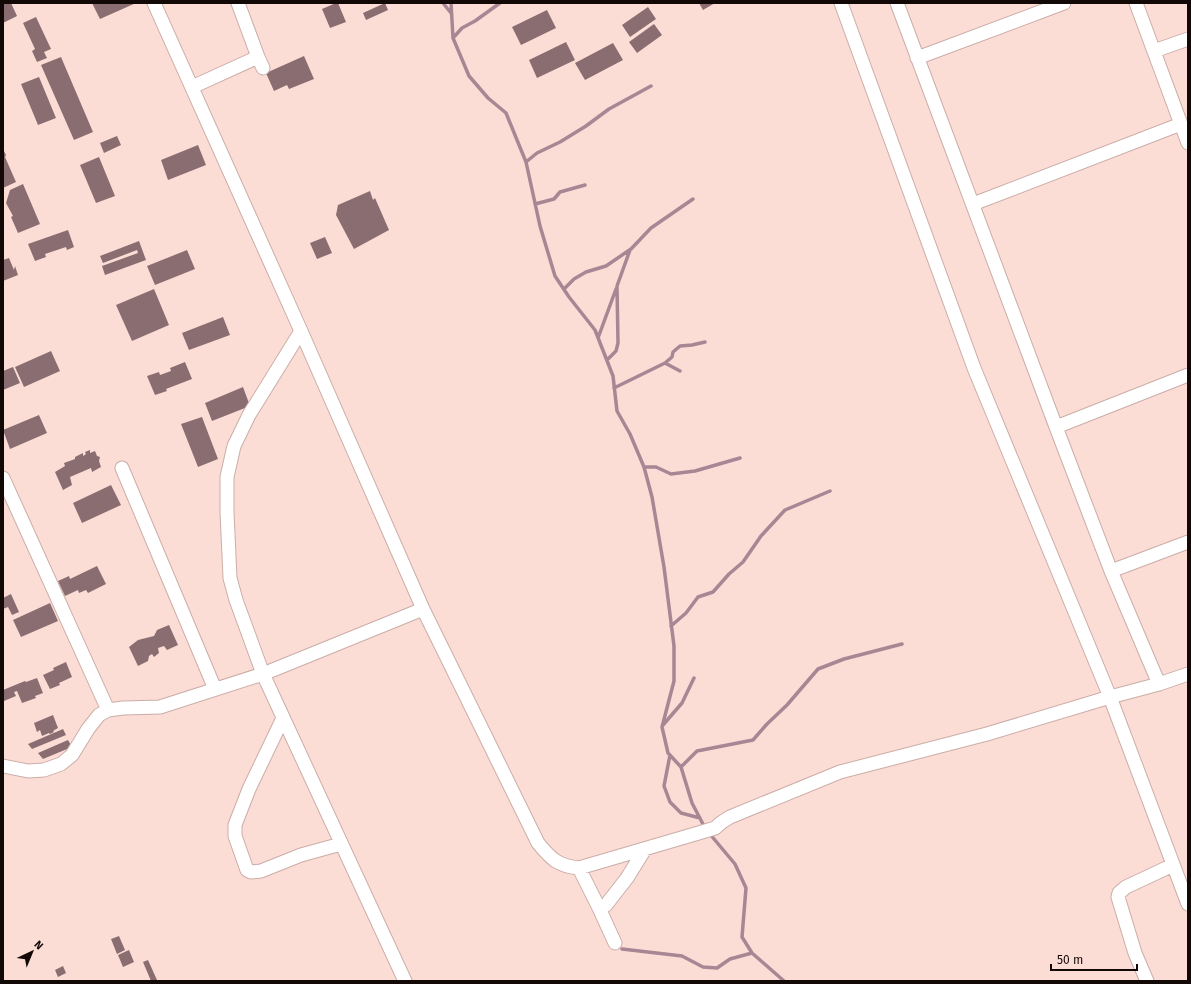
<svg xmlns="http://www.w3.org/2000/svg" width="1191" height="984" font-family="'Fira Sans',sans-serif">
<style>
.lines{fill:none;stroke-linecap:round;stroke-linejoin:round}
.stream{stroke:#a78794;stroke-width:3.5}
.building{fill:#896d70}
.minor-casing{stroke:#cbada7;stroke-width:15}
.minor{stroke:#fff;stroke-width:13}
</style>
<rect width="100%" height="100%" fill="#fcddd6"/>
<g class="lines">
<path class="stream" d="M443,3L451,13
M451,3L453,38L469,76L488,98L506,113L526,162L540,226L555,276L569,297L595,330L613,376L617,411L630,434L644,467L652,497L664,567L674,646V681L662,727L668,753L681,767L692,803L705,828
M453,38L462,28L475,21L500,3
M526,162L537,153L560,142L586,126L609,109L651,86
M535,204L554,199L560,192L585,185
M564,289L574,279L586,272L606,266L631,249L651,228L693,199
M598,338L616,289
M607,360L616,351L618,343L617,286L630,250
M665,363L672,357L673,352L680,346L692,345L705,342
M614,388L665,363L680,371
M644,467H656L671,474L695,471L740,458
M671,626L686,613L698,597L713,592L729,574L743,562L761,536L785,510L830,491
M663,725L682,703L694,678
M670,755L664,786L670,802L681,813L700,818
M681,767L697,751L753,740L767,724L787,705L818,669L844,659L902,644
M709,833L735,864L746,888L742,937L752,953L784,981
M622,949L682,956L703,967L717,968L730,959L752,953"/>
</g>
<path class="building" d="M3,3H11L17,16L3,23Z
M92,3H136L100,19Z
M336,3H338L346,22L330,28L322,9Z
M385,3L388,10L366,20L363,13Z
M699,3H715L703,10Z
M648,7L656,19L630,37L622,25Z
M547,10L556,28L521,45L512,27Z
M36,17L51,49L44,52L47,58L37,62L32,51L35,49L23,23Z
M654,24L662,35L637,53L629,42Z
M566,42L575,60L537,78L529,60Z
M613,43L623,60L585,80L575,63Z
M304,56L314,79L289,89L287,85L274,91L266,73Z
M61,57L93,132L74,140L41,65Z
M39,77L56,118L38,125L21,84Z
M117,136L121,145L104,153L100,143Z
M198,145L206,165L168,180L161,160Z
M3,149L6,155L5,157L16,182L3,188Z
M99,157L115,196L96,203L80,165Z
M23,184L40,224L18,233L11,217L13,216L6,203L10,190Z
M370,191L373,200L375,198L389,230L354,249L336,215L338,205Z
M68,230L74,247L67,250L66,247L45,254L46,257L35,261L28,244Z
M325,237L332,253L317,259L310,243Z
M139,241L146,260L105,275L102,266L138,253L137,250L103,263L100,256Z
M187,250L195,269L155,285L147,266Z
M9,258L14,270L15,266L18,275L3,281V260Z
M154,289L169,325L132,341L116,305Z
M223,317L230,335L189,350L182,333Z
M51,351L60,371L24,387L15,367Z
M185,362L192,379L166,389L167,391L155,395L147,376L159,372L160,375L171,371L170,368Z
M13,367L20,383L3,390V371Z
M243,387L250,406L212,421L205,403Z
M39,415L47,433L10,449L3,430Z
M202,417L218,459L198,467L181,424Z
M90,450V453L95,451L97,456L100,457L99,461L101,467L92,472L91,468L70,477L72,485L63,490L55,472L65,466L64,463L75,459V457L83,453V456L86,454L85,452Z
M111,485L121,505L82,523L73,503Z
M97,566L106,584L88,593L86,590L79,593L78,590L65,596L58,581L69,576L70,579Z
M11,594L19,612L12,615L8,607L3,609V598Z
M50,603L58,621L21,637L13,620Z
M169,625L178,645L167,650L164,646L158,648L159,653L154,657L152,654L149,656L148,661L138,666L129,647L138,640L154,636L157,630Z
M66,662L72,677L59,683L60,685L50,689L43,675L54,670L53,668Z
M37,678L43,693L35,696L36,698L22,703L17,691L14,692L16,696L4,701L3,698V690L25,681L26,682Z
M53,715L58,728L53,731L54,732L50,734L49,733L42,736L40,730L37,732L34,723Z
M63,729L66,735L32,749L28,744Z
M68,740L72,747L43,759L38,753Z
M119,936L125,950L117,954L111,939Z
M129,950L134,962L123,967L118,955Z
M148,960L157,980L154,981H151L143,962Z
M63,966L66,973L58,977L55,970Z"/>
<g class="lines">
<defs>
<path id="minor" d="M154,3L301,331L423,609L538,843C551,859 558,866 579,868L702,832L715,828L722,822L730,817L840,772L987,734L1110,697L1159,684L1188,674
M841,3L974,368L1110,697L1188,904
M897,3L1056,427L1111,571L1159,684
M1136,3L1188,143
M1154,51L1188,39
M258,57L263,68
M917,58L1064,3
M192,87L258,57L238,3
M973,204L1181,124
M301,331L249,415L234,446L227,477V512L230,578L236,600L263,674L405,981
M1056,427L1188,375
M122,468L215,689
M3,478L108,710
M1111,571L1188,542
M283,718L249,789L235,825V836L247,870L251,872L261,871L301,855L341,844
M3,766L28,771L44,770L61,764L72,755L88,729L99,715L108,710L123,708L160,707L263,674L423,609
M579,868L599,908L606,905L627,878L645,849
M599,908L615,943
M1147,981L1135,953L1118,897L1119,893L1126,887L1173,865"/>
</defs>
<use href="#minor" class="minor-casing"/>
<use href="#minor" class="minor"/>
</g>
<rect width="1191" height="984" fill="none" stroke="#120907" stroke-width="8"/>
<g transform="translate(32 952) rotate(44)" stroke="#fcddd6" stroke-width="3" paint-order="stroke">
<path d="M0-3L7 15L0 10L-7 15Z" fill="#120907"/>
<text y="-6" font-size="11" font-weight="bold" text-anchor="middle" fill="#120907">N</text>
</g>
<path d="M1051 964v6h86v-6" fill="none" stroke="#120907" stroke-width="2"/>
<text x="1057" y="964" font-size="12" fill="#120907" stroke="#fcddd6" stroke-width="3" paint-order="stroke">50 m</text>
</svg>
